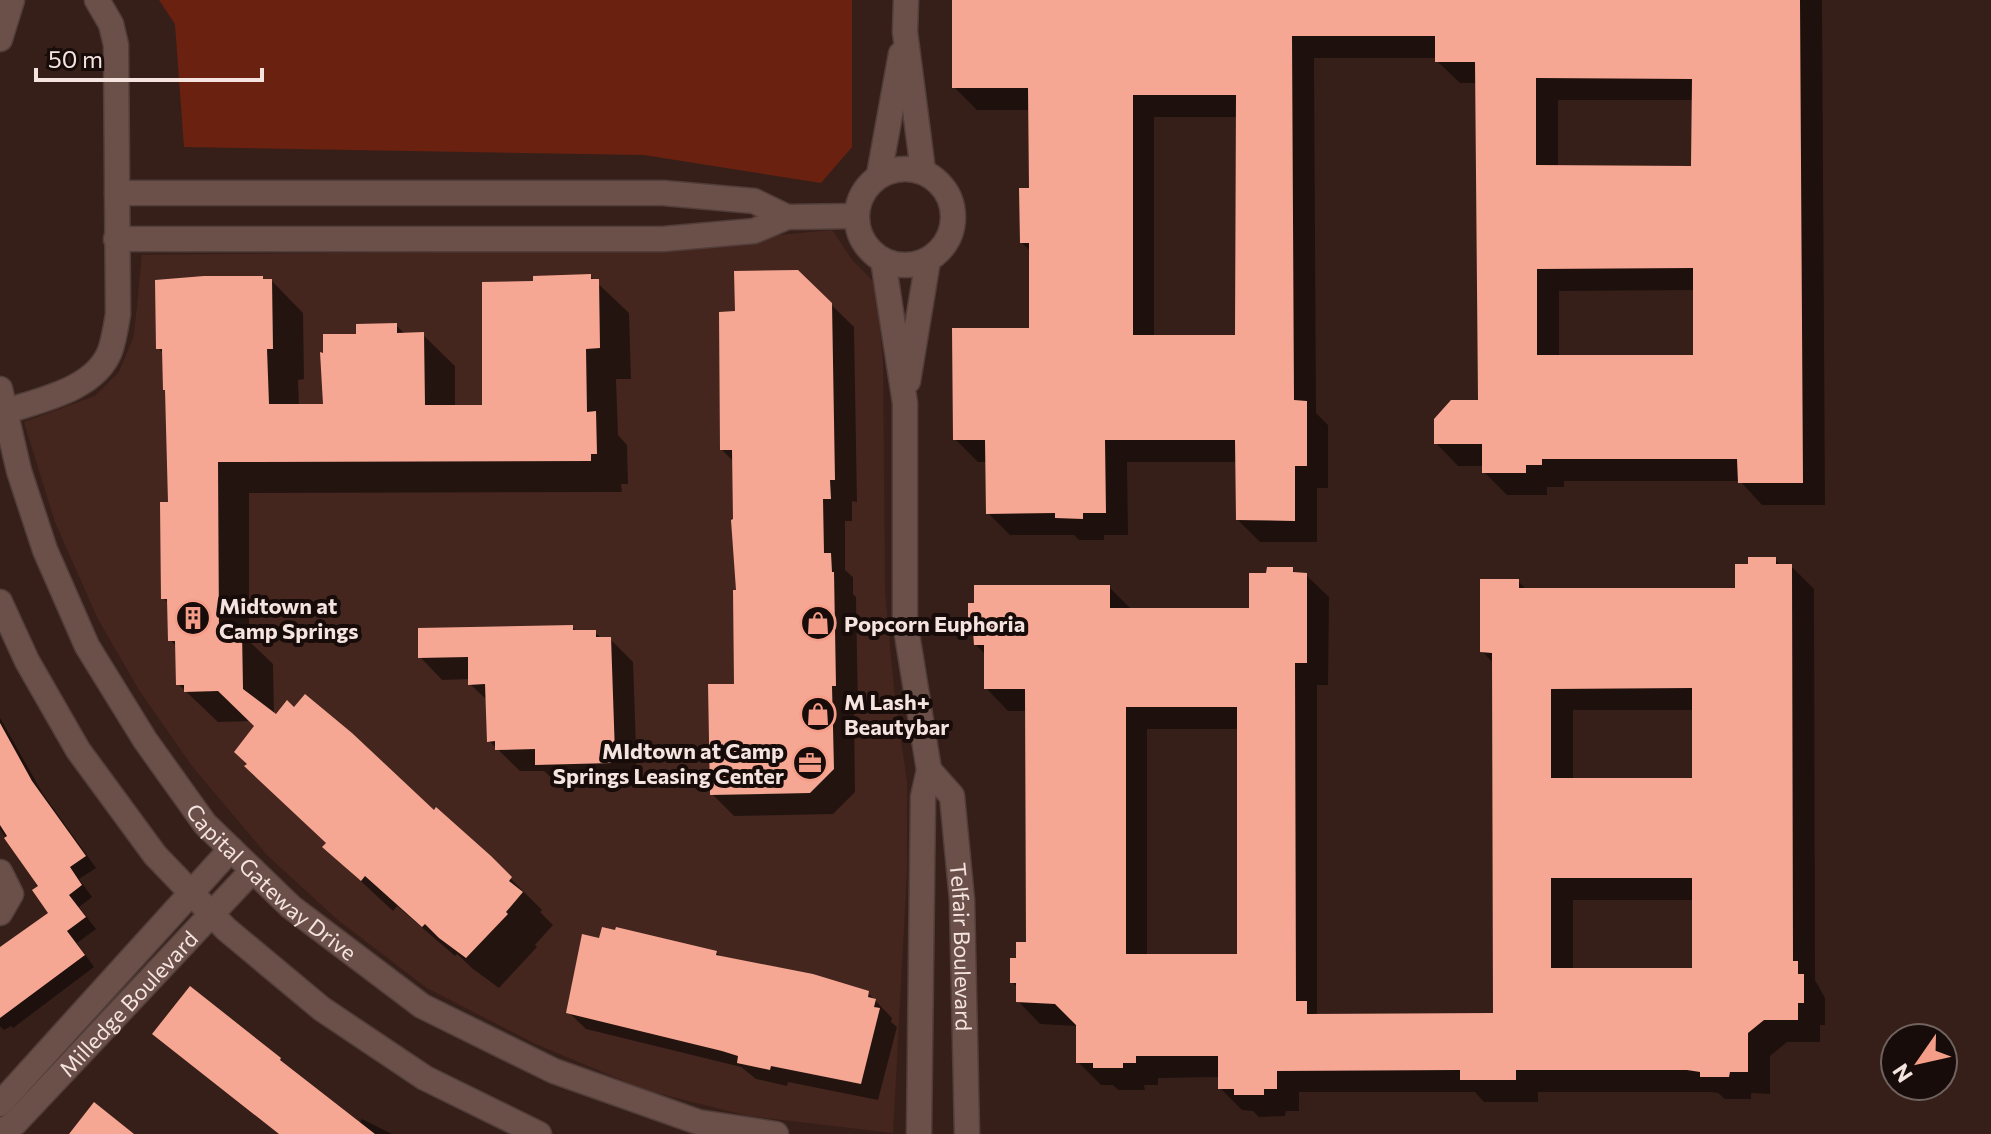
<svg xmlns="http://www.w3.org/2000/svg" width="1991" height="1134" font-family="Commissioner,sans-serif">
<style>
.built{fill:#45261f}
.green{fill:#6a2110}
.shadow{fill:#0007;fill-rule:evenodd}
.building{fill:#f6a793;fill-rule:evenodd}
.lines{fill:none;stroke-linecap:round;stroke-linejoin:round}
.minor-casing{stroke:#513d39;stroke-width:27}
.tertiary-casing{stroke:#513d39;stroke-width:27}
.minor{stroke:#6b5049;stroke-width:24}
.tertiary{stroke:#6b5049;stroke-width:24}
.labels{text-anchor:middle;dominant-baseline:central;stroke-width:8;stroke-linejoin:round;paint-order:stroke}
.poi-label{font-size:22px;font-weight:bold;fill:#f4e3df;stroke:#170c09;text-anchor:start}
.street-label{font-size:22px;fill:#f4e3df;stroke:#170c09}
</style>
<rect width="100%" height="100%" fill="#371f19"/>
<path class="built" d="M832,230L853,261L876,284L883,363L885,593L895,699L907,782V869L893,1133L749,1116L645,1090L534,1043L427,988L338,920L267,855L192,766L139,690L98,619L55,522L24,422L95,396L119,372L134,336L142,255L627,250Z"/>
<path class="green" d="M159,0H852V147L821,183L644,155L184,147L175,24Z"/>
<path class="shadow" d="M954,0H1822L1825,505H1762L1740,481H1564V487H1547V495H1507L1484,472V466H1458L1436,443L1480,402L1477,83H1460L1437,61V58H1314L1316,413L1328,425V488H1317V542H1260L1238,520V462H1127L1128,535H1104V540H1079L1074,535H1010L988,513L987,462H978L955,439L1031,330V252L1022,243L1031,190L1030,110H977L954,87ZM1558,100H1694L1693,168L1558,167ZM1154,117H1238L1237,337H1154ZM1695,290V357H1559V291Z
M798,272L854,327L857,502L852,501V521H845V570L853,577V594L856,597L858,708H854L855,792L833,814L734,816L712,794L736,686L738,592L734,462L722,450L737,313Z
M590,276L629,313L631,379H616L618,435L627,445L628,484H621L622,492L249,493V641L273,664L274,714L434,813L490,858L542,910L540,912L553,925L535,945L537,947L499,988L473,969L457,954L455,956L397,906L393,911L324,847L327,844L251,721L218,722L178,684L177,647L170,640L169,604L163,598L170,504L164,354L158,348L265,281H272L303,313L304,379L298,380L299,406H325L358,336L396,325L406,335H423L455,366V407H484L535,283Z
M1775,559L1781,566H1791L1814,589L1815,980L1825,998V1025H1820V1042H1787L1770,1056V1094L1751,1093V1099H1725L1718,1093L1711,1092H1538V1102H1484L1475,1092H1299V1111H1286L1285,1116L1259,1117L1253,1111L1242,1110L1220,1088V1077L1158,1078V1085H1144L1145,1090H1118L1113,1085H1101L1078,1062V1026L1040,1024L1018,1001V988L1012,982L1018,960L1028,944L1027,711H1008L986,688V655L976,645V637L970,631L1109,587L1132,610H1251L1268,575L1292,569L1298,575H1306L1329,597L1328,685H1317V1014L1495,1015L1494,664L1482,651L1518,581L1527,590H1737L1751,566ZM1573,710H1694V780H1573ZM1147,729H1239V956H1147ZM1573,900H1694V970H1573Z
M572,627L578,632H595L602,639H610L633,662L637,776H634V785L560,786L544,771H520L489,741L488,701L470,684V679L442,680L420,657Z
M0,718L43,794L96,868L79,879L92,897L79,907L96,929L77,943L94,967L13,1028L11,1026L4,1030L0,1026V950L51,913L41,886L0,829Z
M601,940L716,952L722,958L868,993L892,1018L891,1022L897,1027L878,1100L788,1082L787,1086L756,1079L741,1067L586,1029L568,1012Z
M362,1119L392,1134H279L359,1124Z"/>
<path class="building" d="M952,0H1800L1803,483H1738L1737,459H1542V465H1526V473H1482V444H1434V419L1451,400H1478L1475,62H1435V36H1292L1294,400L1307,401V466H1295V521L1236,520L1235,440H1105L1106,513H1083V519L1055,518V513L986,514L985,440H953L952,328H1029V243H1020L1019,188H1029L1028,88H952ZM1536,78L1692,79L1691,166L1536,165ZM1133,95H1236L1235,335H1133ZM1693,268V355H1537V269Z
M798,270L832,303L835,480H830L831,499H823L824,553H831L832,572H834L836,686H832L834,769L810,793L710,795L708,684H734L733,590H736L731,520L733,519L732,450H720L719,312L735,311L734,271Z
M591,274V279H599L600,348L586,349L587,412L596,411L597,454H591V461L218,462L219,632L242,631L243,689L276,714L287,700L294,707L305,694L352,733L434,810L436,807L491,856L512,877L509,881L523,892L506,912L508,914L466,958L439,938L425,924L422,927L365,876L361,881L322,847L326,843L244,766L247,764L234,752L254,726L218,691L184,692V685H176L175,641H168L167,599H161L160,502H168L165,390H163L162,349H156L155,280L204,276H263V279H272L273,349H267L269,404H323L320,352L323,353V334H356V324L397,323V333L424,332L425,405H482V282L533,281V276Z
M1748,557H1776V564H1792L1793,961H1798V974H1804V1003H1798V1020H1764L1748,1033V1072H1730L1729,1077H1700V1072L1687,1070H1516V1080H1460V1070L1277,1071V1089H1264V1095H1234V1089H1218V1056H1136V1063H1123V1068H1093V1063H1076V1025L1055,1004L1016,1002V983H1010V958H1016V942H1026L1025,689H984V645H974L973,631L968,632V603H974V585H1110V608H1249V573H1266L1267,567H1293V572L1307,573V663H1295L1296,1001H1307V1014L1493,1013L1492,653L1480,652V579H1519V588H1735V564H1748ZM1692,688V778H1551V689ZM1126,707H1237V954H1126ZM1551,878H1692V968H1551Z
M573,625V630H596V637H611L615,754H612V763L535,765V749L495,750V741L487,742L485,684L468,685V657L418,658V628Z
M0,723L32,781L86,856L70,867L82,885L69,895L86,917L67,931L85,955L0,1018V947L48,913L32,890L38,886L4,838L7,836L0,825Z
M602,927L615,930L616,927L717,951L716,955L813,974L869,991L868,997L876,999L874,1007L880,1008L861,1084L771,1066L770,1070L737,1063L738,1056L722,1051L566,1013L582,934L599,938Z
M190,986L281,1058L280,1060L375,1134H279L152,1034Z
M94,1102L134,1134H69Z"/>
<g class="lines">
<defs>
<g id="minor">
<path d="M906,0L905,32L923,171"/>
<circle cx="905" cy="217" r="48"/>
<path d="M879,175L901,54"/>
<path d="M117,193H663L754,201L787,217"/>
<path d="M116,239H663L754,231L787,217L856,216"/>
<path d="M883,260L905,403V622L929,770L923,797L919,1134"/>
<path d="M908,381L928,260"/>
<path d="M4,412C39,400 95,390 110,351C114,340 116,326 118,314L116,45L111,24L97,0"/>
<path id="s1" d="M929,770L952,796L962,900L967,1134"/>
<path d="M0,872L11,894L0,913"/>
<path d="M0,1104L231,849"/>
<path id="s2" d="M0,1132L15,1123L253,870"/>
</g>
<g id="tertiary">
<path d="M0,39L12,0"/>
<path id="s3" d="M0,389L19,471L45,550L87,646L145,740L205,824L291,907L422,1006L554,1071L698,1122L776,1134"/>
<path d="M0,602L27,661L78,750L155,855L226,929L322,1009L425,1078L539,1134"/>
</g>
</defs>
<use href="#minor" class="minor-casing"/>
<use href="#tertiary" class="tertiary-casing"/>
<use href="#minor" class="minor"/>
<use href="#tertiary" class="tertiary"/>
</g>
<defs>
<symbol id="building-ring" viewBox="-11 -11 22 22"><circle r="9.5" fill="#170c09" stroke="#f49e89" stroke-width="1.5"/><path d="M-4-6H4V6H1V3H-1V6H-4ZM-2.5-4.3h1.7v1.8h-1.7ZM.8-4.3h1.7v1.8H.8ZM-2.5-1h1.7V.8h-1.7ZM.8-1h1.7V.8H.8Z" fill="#f49e89"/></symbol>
<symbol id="shop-ring" viewBox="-11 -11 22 22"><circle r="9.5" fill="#170c09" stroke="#f49e89" stroke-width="1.5"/><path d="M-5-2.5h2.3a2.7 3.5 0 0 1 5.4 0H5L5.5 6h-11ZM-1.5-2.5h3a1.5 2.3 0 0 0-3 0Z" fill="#f49e89"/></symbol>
<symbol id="office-ring" viewBox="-11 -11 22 22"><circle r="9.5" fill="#170c09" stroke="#f49e89" stroke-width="1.5"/><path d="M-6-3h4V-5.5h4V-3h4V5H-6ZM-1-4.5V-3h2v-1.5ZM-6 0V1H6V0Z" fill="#f49e89"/></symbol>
</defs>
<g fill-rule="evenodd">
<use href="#building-ring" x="173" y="598" width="40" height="40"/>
<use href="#shop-ring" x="798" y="603" width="40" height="40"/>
<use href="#shop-ring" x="798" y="694" width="40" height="40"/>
<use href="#office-ring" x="790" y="743" width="40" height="40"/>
</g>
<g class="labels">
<g class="poi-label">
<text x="219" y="605">Midtown at<tspan x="219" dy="25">Camp Springs</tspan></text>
<text x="844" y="623">Popcorn Euphoria</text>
<text x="844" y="701">M Lash+<tspan x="844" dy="25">Beautybar</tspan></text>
<text x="784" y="750" text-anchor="end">MIdtown at Camp<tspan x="784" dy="25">Springs Leasing Center</tspan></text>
</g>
<g class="street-label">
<text stroke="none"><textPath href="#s3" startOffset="574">Capital Gateway Drive</textPath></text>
<text stroke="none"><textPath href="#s1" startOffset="186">Telfair Boulevard</textPath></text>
<text stroke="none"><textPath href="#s2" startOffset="182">Milledge Boulevard</textPath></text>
</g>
</g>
<g transform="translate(1919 1062) rotate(236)"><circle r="38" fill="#170c09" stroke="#6f625f" stroke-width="2"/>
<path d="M0-6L14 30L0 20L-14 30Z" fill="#f49e89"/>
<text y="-12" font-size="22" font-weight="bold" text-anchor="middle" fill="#f4e3df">N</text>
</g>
<path d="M36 68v12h226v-12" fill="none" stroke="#f4e3df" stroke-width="4"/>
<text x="48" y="68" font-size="24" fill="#f4e3df" stroke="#170c09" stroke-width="6" paint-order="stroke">50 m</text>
</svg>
